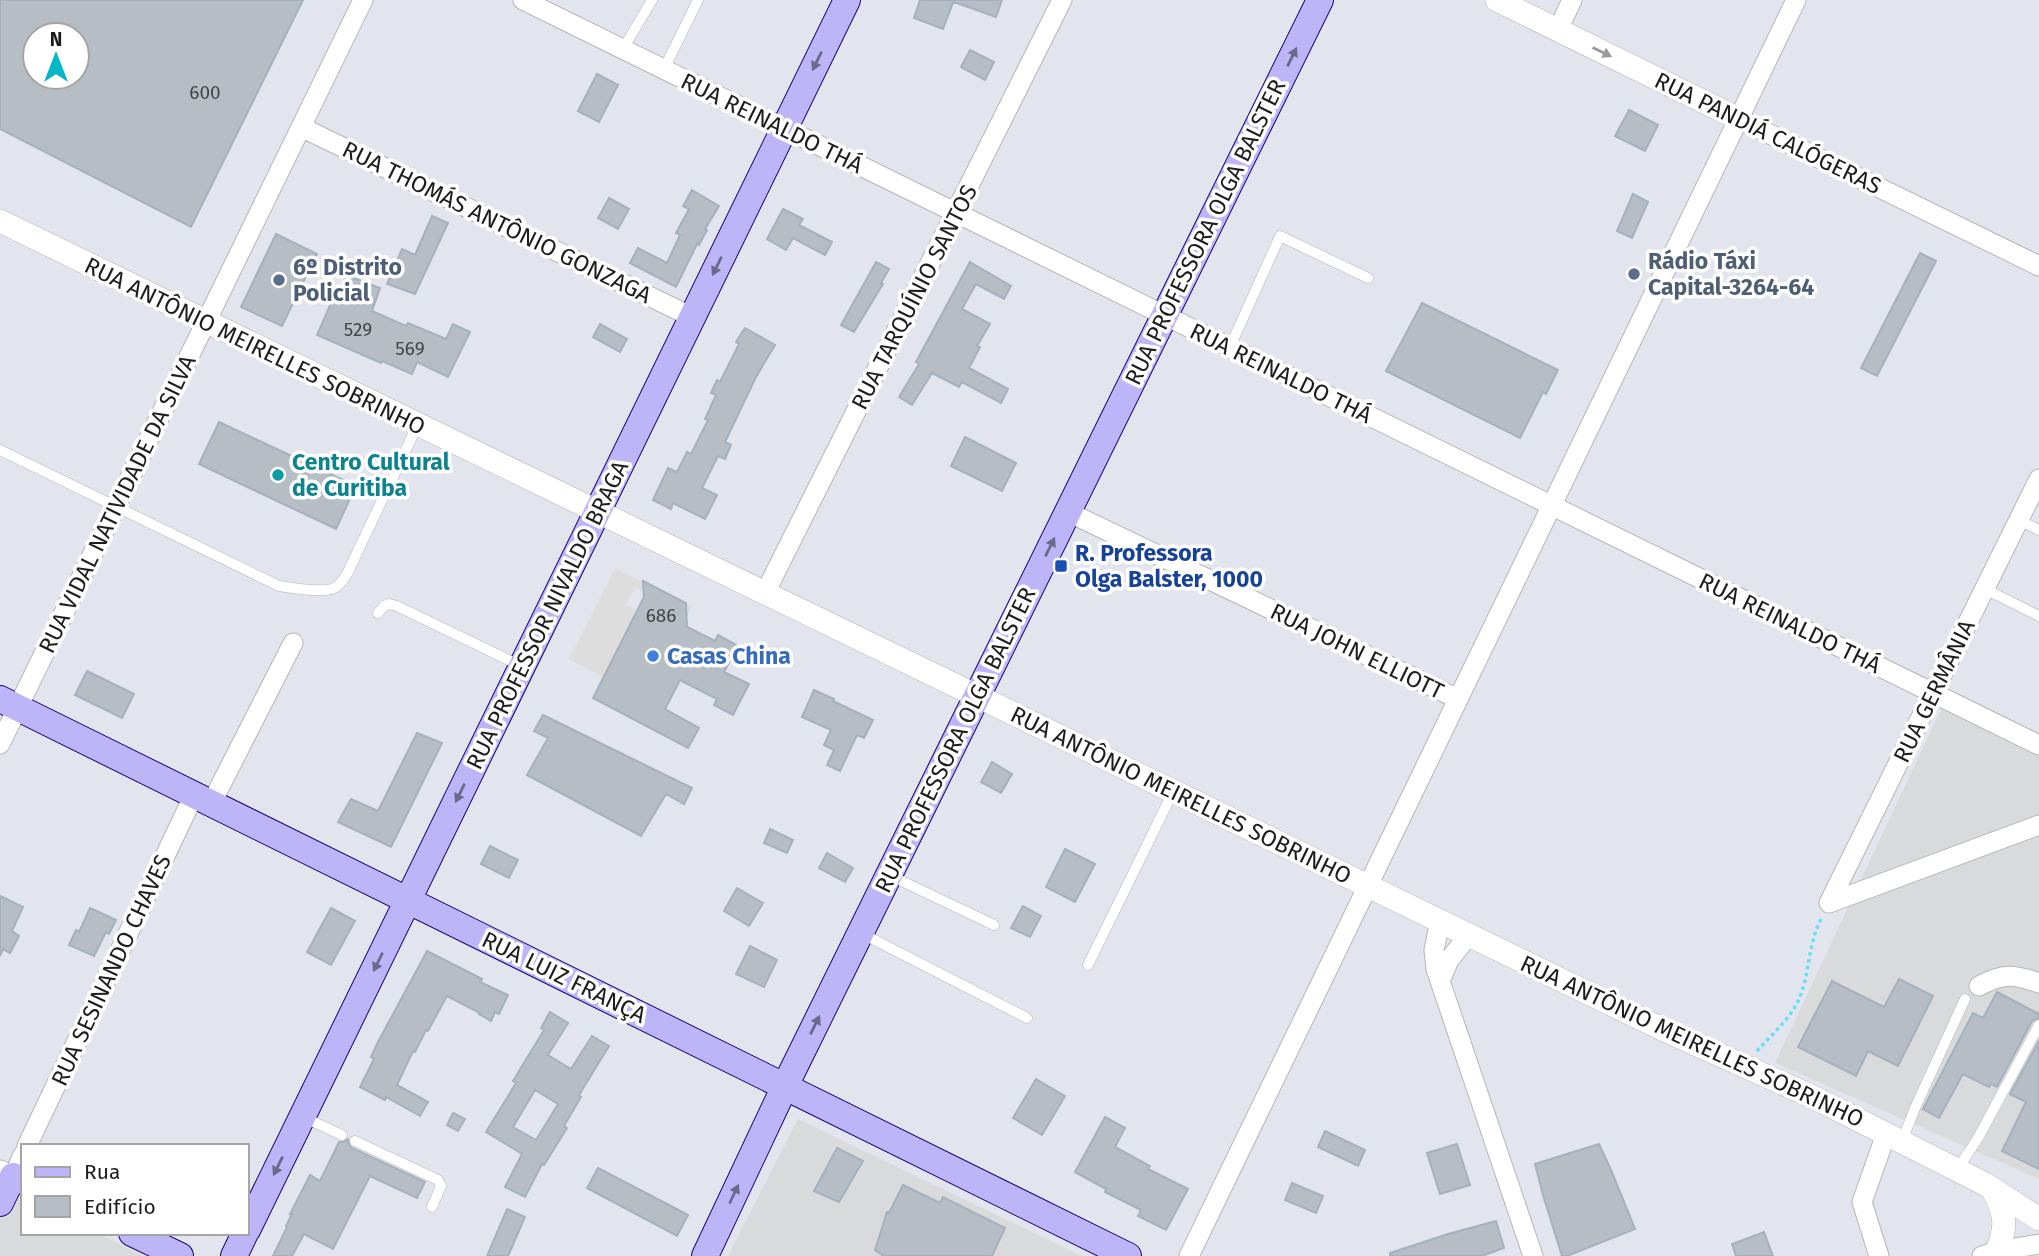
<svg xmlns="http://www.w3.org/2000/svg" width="2039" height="1256" font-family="'Fira Sans',sans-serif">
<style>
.residential{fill:#d9dadb}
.parking{fill:#ddd}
.building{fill:#b6bdc5;stroke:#a5b1bf;stroke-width:2;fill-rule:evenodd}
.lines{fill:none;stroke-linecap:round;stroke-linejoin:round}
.service-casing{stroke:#b6b6b6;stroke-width:11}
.minor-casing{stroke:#b6b6b6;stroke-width:21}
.tertiary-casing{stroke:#b6b6b6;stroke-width:24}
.secondary-casing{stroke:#1a0671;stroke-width:28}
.path{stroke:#69def8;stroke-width:3.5;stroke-dasharray:3.5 3.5;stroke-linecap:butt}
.service{stroke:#fff;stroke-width:10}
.minor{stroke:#fff;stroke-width:19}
.tertiary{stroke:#fff;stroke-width:23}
.secondary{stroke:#beb5f9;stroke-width:26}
.oneway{fill:#999}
.oneway2{fill:#6e698b}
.service-dot{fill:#5c6f8a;stroke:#fff;stroke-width:2.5}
.culture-dot{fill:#0f9aa8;stroke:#fff;stroke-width:2.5}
.transit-dot{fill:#1a4fb4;stroke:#fff;stroke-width:2.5}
.shop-dot{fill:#3f7fe0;stroke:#fff;stroke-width:2.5}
.labels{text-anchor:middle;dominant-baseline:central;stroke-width:7;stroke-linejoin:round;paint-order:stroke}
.number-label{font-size:19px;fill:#434547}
.street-label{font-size:23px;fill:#1d1d1d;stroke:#fff}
.service-label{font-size:23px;font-weight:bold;fill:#4e5e75;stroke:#fff;text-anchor:start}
.culture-label{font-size:23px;font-weight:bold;fill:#0d838f;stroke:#fff;text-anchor:start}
.transit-label{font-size:23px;font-weight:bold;fill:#164399;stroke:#fff;text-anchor:start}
.shop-label{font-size:23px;font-weight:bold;fill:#366cbe;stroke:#fff;text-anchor:start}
</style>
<rect width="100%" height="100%" fill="#e2e5ee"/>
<path class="residential" d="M1942,707L2039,753V1179L1775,1063Z
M798,1119L1082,1256H728Z
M0,1186L23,1197V1233H97L144,1256H0Z"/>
<path class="parking" d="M615,568L692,606L688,615L635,588L626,605L637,611L603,677L569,659Z"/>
<path class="building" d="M0,0H303L191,227L0,129ZM35,35H77V77H35Z
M920,0H954L943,29L914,18Z
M954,0H1002L996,17L954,2Z
M970,50L994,62L985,80L961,67Z
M597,74L618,85L599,122L578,111Z
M1629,110L1658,125L1645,151L1615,136Z
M692,190L719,206L705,229L707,230L699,245L697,244L676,287L630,263L638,248L667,263L680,235L676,233L689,209L683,206Z
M1633,194L1648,202L1632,238L1617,231Z
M609,198L629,209L618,229L598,218Z
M783,209L803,219L799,225L832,242L825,255L793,238L786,250L767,239Z
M432,216L448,223L415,294L387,284L402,249L415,255Z
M276,234L317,254L282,326L241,307Z
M1920,253L1936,261L1877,376L1861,368Z
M876,262L889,269L881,283L883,284L854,332L841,325Z
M970,262L1011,286L1004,299L976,284L962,309L990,324L977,346L980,347L969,368L1008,389L1001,403L962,382L959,387L932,373L912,405L899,397L919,364L916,362Z
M346,275L380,288L372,311L406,326L408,323L446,339L453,324L470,332L448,377L417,362L412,374L382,361L381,363L317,335L335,294L338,296Z
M1422,303L1558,370L1546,394L1543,392L1520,438L1386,371Z
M600,324L627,339L620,352L593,337Z
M745,328L775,345L756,377L725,442L731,445L725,459L718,456L702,488L717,495L705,519L673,503L671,509L653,500L668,468L677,472L687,452L691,454L708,420L705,419L716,395L711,393L717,380L720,382L739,344L736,342Z
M219,422L356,486L336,529L199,464Z
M965,437L1016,463L1002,491L951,466Z
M643,581L686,603L687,627L715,641L718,635L738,646L724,672L749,684L733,715L714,705L717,699L680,680L665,709L699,728L688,748L593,698L644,597Z
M87,671L134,694L122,718L75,695Z
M814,690L834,699L833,701L873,720L864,738L857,735L840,771L827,765L834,750L824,745L831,730L802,717Z
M543,715L692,788L684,804L666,794L641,836L527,775L548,738L534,731Z
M417,733L442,743L391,847L338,822L351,799L378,811Z
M992,762L1012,774L1001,793L981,782Z
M770,829L793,840L787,853L764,843Z
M490,846L518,860L509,878L481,864Z
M1065,849L1095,864L1075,902L1046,887Z
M827,853L853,868L845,882L819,868Z
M737,888L763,903L749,926L724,911Z
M0,896L23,907L12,931L19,936L10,953L3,949L0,956Z
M1023,906L1041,916L1030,937L1011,928Z
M90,908L116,920L109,934L106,932L94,956L69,945L76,930L79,932Z
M331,908L355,921L331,965L307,952Z
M750,946L777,960L764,987L736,974Z
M427,951L482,979L480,982L508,995L499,1014L495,1012L491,1021L479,1014L480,1013L447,996L428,1031L426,1030L415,1052L413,1051L397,1085L428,1102L420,1116L386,1097L385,1100L360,1087L374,1059L371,1057L378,1042Z
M1899,979L1933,996L1898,1066L1868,1051L1856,1076L1798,1047L1832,981L1884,1007Z
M1997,992L2039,1014V1018L2032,1021L1997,1087L1991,1084L1989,1087L1963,1074L1939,1118L1923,1109L1973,1013L1983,1018Z
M550,1012L568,1023L548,1055L571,1069L592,1036L609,1046L579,1095L581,1097L564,1126L567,1128L544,1165L542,1164L525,1197L505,1187L522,1154L486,1132L516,1083L513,1081L544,1030L541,1028ZM535,1090L558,1104L536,1140L513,1127Z
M2039,1041V1169L2002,1151L2026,1102L2010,1094Z
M1036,1079L1065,1096L1042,1135L1013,1118Z
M453,1113L465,1119L458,1131L447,1125Z
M1105,1117L1125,1128L1115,1147L1150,1166L1148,1169L1188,1189L1166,1230L1138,1216L1141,1210L1105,1192L1106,1189L1075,1172Z
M1325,1131L1365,1150L1358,1166L1318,1147Z
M348,1139L349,1145L352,1148L425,1182L417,1198L370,1176L333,1249L304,1234L292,1256H273L287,1227L286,1226L292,1214H290L310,1175L320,1181L339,1142H343Z
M1457,1144L1470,1185L1440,1194L1427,1153Z
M1599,1144L1611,1170L1635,1229L1567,1256H1562L1543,1195L1535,1164Z
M837,1148L863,1161L839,1202L814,1191Z
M598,1168L688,1215L677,1236L587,1188Z
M1292,1183L1323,1196L1316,1213L1285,1200Z
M903,1185L940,1203L943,1197L1005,1228L992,1256H884L875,1250L887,1212L889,1213Z
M507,1209L525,1217L508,1256H487Z
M1496,1221L1504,1248L1482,1256H1390V1253L1448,1234Z
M1764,1232L1773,1256H1736L1732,1244Z"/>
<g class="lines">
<defs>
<path id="service" d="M623,49L652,0
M664,69L698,0
M1230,347L1280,236L1368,278
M0,450L279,586C291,588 320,592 332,589C340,586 344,579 348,572L418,424
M2019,520L2039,530
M1985,589L2039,616
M378,613L384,606L389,604L397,606L521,666
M889,875L994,925
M861,933L1027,1018
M1088,965L1173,792
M303,1117L342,1135
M355,1141L438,1180L441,1186L432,1207
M1902,1141L1915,1108L1965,999
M1957,1170L1978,1138L2039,1025"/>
<path id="minor" d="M523,0L2039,745
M1558,30L1572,0
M1739,119L2039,266
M301,127L692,317
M1068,512L1458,699
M765,593L1062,0
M0,744L363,0
M211,804L293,643
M1829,903L2039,479
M1829,903L2039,825
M1440,921L1434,950L1436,969L1533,1256
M1440,981L1449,960L1469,935
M1979,986C2003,973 2014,974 2039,983
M27,1146L194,795
M0,1170L13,1176L23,1155
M1189,1256L1796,0
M1879,1256L1862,1202L1886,1134
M1982,1256L1997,1251L2039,1244"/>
<path id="tertiary" d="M1497,0L1739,119
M0,221L1660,1028L1813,1097L1985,1184L2039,1219
M1993,1190C2005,1214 2008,1225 1997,1251"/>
<path id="secondary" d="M0,699L1128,1256
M0,1203L13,1176L23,1181
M247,1230L847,0
M132,1233L180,1256
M234,1256L245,1233
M705,1256L785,1086L1320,0"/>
</defs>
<use href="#service" class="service-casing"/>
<use href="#minor" class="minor-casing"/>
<use href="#tertiary" class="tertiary-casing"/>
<use href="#secondary" class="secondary-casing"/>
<path class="path" d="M1757,1051C1773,1033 1793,1017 1801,994C1810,969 1808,945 1821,919"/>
<use href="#service" class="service"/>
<use href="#minor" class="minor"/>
<use href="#tertiary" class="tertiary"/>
<use href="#secondary" class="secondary"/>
</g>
<defs><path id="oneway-solid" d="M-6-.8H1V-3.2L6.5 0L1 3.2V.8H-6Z" transform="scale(1.75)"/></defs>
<use class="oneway" href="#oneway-solid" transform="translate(1602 52) rotate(26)"/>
<g class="oneway2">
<use href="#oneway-solid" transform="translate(1292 57) rotate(-64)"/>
<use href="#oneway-solid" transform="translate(817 61) rotate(116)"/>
<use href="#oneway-solid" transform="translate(717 266) rotate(116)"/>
<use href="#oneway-solid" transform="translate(1050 547) rotate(-64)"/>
<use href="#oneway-solid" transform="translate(460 793) rotate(116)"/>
<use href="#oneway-solid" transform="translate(378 962) rotate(116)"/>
<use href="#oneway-solid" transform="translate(815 1025) rotate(-64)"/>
<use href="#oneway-solid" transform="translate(278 1166) rotate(116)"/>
<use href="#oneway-solid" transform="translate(734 1194) rotate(-65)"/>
</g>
<g class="service-dot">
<circle cx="1634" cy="274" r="7"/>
<circle cx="279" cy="280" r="7"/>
</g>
<circle class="culture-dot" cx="278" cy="475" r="7"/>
<rect class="transit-dot" x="1054" y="559" width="14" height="14" rx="3.5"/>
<circle class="shop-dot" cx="653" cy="656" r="7"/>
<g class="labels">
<g class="number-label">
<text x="205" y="92">600</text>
<text x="358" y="329">529</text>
<text x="410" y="348">569</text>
<text x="661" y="615">686</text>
</g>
<g class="street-label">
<text transform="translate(772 123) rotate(26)">RUA REINALDO THÁ</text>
<text transform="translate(1768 133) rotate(26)">RUA PANDIÁ CALÓGERAS</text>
<text transform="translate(497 222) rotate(26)">RUA THOMÁS ANTÔNIO GONZAGA</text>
<text transform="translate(1205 232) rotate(-64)">RUA PROFESSORA OLGA BALSTER</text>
<text transform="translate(914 297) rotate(-63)">RUA TARQUÍNIO SANTOS</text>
<text transform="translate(255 346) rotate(26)">RUA ANTÔNIO MEIRELLES SOBRINHO</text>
<text transform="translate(1281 373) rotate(26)">RUA REINALDO THÁ</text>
<text transform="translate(117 504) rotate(-64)">RUA VIDAL NATIVIDADE DA SILVA</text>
<text transform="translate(547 615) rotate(-64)">RUA PROFESSOR NIVALDO BRAGA</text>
<text transform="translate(1790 623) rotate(26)">RUA REINALDO THÁ</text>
<text transform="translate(1357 651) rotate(26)">RUA JOHN ELLIOTT</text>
<text transform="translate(1934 691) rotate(-64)">RUA GERMÂNIA</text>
<text transform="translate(955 740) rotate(-64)">RUA PROFESSORA OLGA BALSTER</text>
<text transform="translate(1181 795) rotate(26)">RUA ANTÔNIO MEIRELLES SOBRINHO</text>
<text transform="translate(111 970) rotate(-65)">RUA SESINANDO CHAVES</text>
<text transform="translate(564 977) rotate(26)">RUA LUIZ FRANÇA</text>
<text transform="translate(1692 1041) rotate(25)">RUA ANTÔNIO MEIRELLES SOBRINHO</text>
</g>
<g class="service-label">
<text x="1648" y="261">Rádio Táxi<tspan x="1648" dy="26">Capital-3264-64</tspan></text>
<text x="293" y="267">6º Distrito<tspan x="293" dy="26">Policial</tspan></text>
</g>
<g class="culture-label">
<text x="292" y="462">Centro Cultural<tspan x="292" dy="26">de Curitiba</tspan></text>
</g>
<g class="transit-label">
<text x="1075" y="553">R. Professora<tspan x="1075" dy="26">Olga Balster, 1000</tspan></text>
</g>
<g class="shop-label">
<text x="667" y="656">Casas China</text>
</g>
</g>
<rect x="21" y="1144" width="228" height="91" fill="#ffffff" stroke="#a5a5a5" stroke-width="2"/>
<rect x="35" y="1167" width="35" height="10" fill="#beb5f9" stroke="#a5a5a5" stroke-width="2"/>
<text x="84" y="1179" font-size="21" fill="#1d1d1d">Rua</text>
<rect x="35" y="1196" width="35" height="21" fill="#b6bdc5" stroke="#a5a5a5" stroke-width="2"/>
<text x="84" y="1214" font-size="21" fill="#1d1d1d">Edifício</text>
<g transform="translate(56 56)"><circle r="33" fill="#ffffff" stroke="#a5a5a5" stroke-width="2"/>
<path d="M0-5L12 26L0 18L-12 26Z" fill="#02b7c7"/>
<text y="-10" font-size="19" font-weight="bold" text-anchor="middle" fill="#1d1d1d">N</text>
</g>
</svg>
